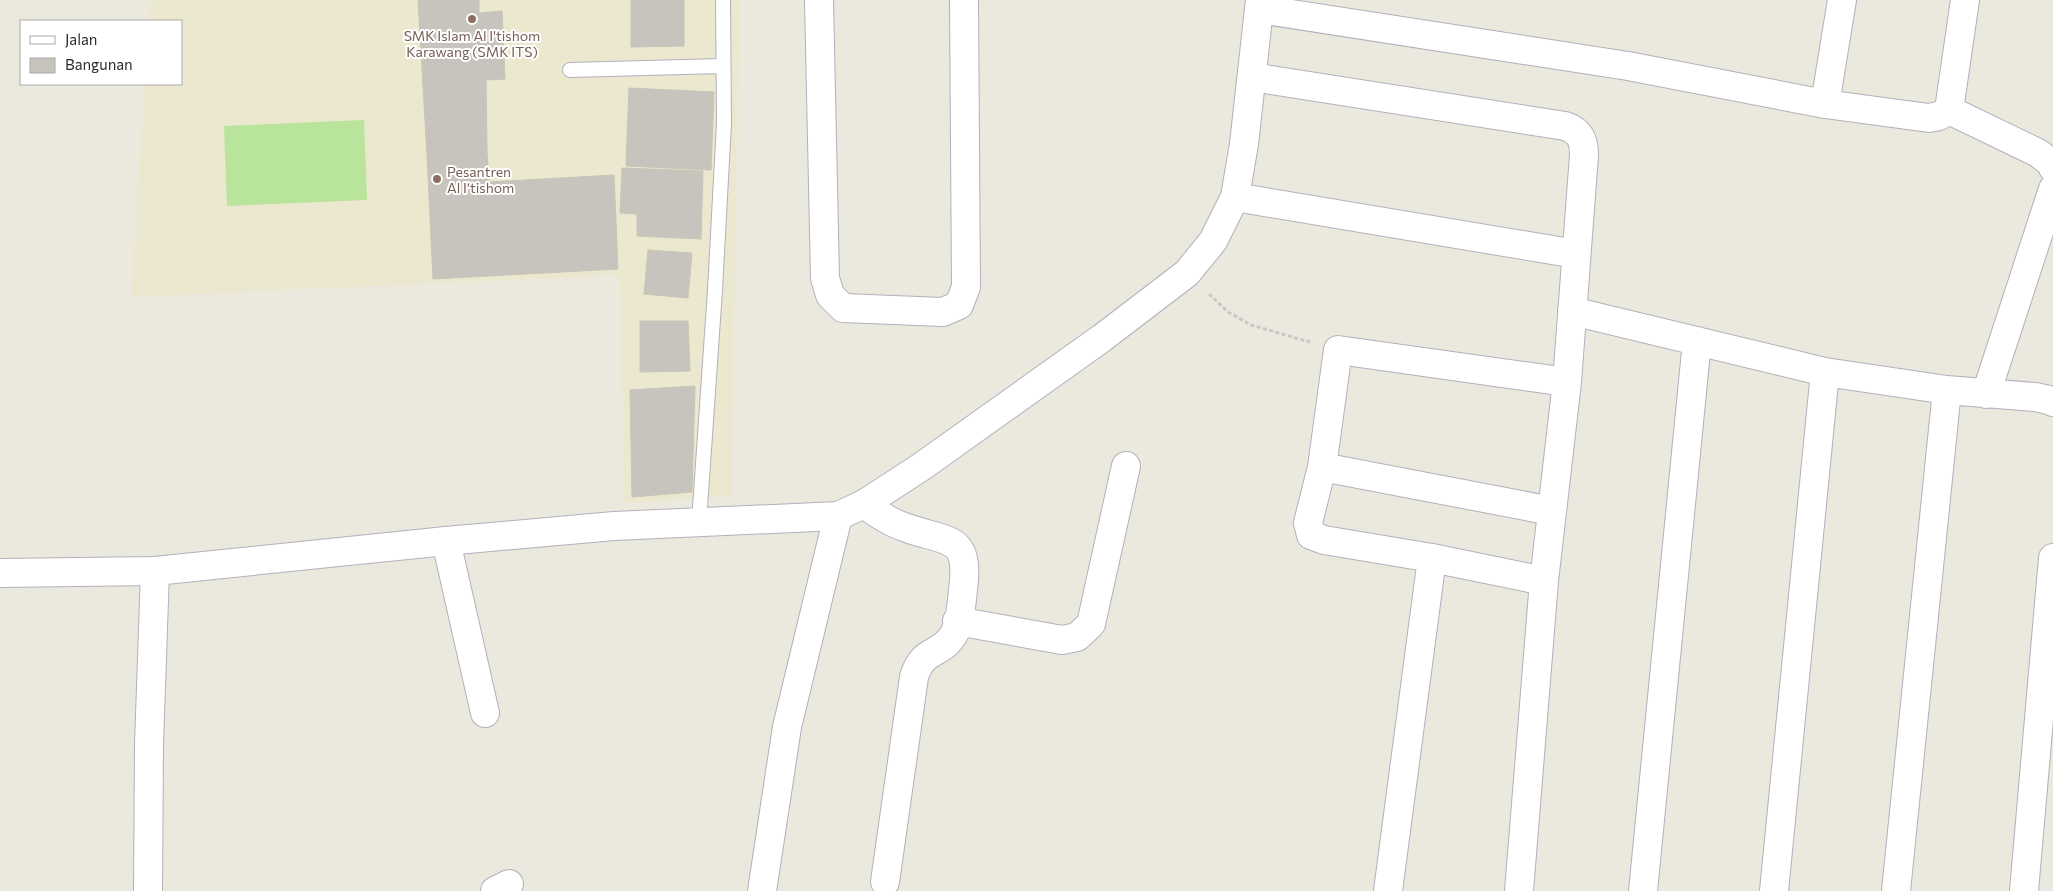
<svg xmlns="http://www.w3.org/2000/svg" width="2053" height="891" font-family="Commissioner,sans-serif">
<style>
.education{fill:#ece7cf}
.pitch{fill:#b8e49b}
.building{fill:#c7c4bd;stroke:#c7c4b8}
.lines{fill:none;stroke-linecap:round;stroke-linejoin:round}
.lane-casing{stroke:#b1b1bd;stroke-width:16}
.street-casing{stroke:#b1b1bd;stroke-width:30}
.secondary-casing{stroke:#b1b1bd;stroke-width:30}
.path{stroke:#c8c8c8;stroke-width:3;stroke-dasharray:4 2.5;stroke-linecap:butt}
.lane{stroke:#fff;stroke-width:14}
.street{stroke:#fff;stroke-width:28}
.secondary{stroke:#fff;stroke-width:28}
.education-dot{fill:#8d6e63;stroke:#fff;stroke-width:2}
.labels{text-anchor:middle;dominant-baseline:central;stroke-width:4;stroke-linejoin:round;paint-order:stroke}
.education-label{font-size:14px;fill:#785e54;stroke:#fff}
</style>
<rect width="100%" height="100%" fill="#ebe8de"/>
<path class="education" d="M151,0H740L733,333L732,496L624,503L620,275L131,297L145,84H181V21H149Z"/>
<path class="pitch" d="M364,120L367,200L227,206L224,126Z"/>
<path class="building" d="M418,0H479V13L502,11L505,79L486,80L487,152L427,155Z
M631,0H684V46L631,47Z
M629,88L714,92L711,170L626,166Z
M487,152L489,182L614,175L618,269L433,279L427,155Z
M622,168L703,171L701,239L637,236V214L620,213Z
M648,250L692,253L688,298L644,294Z
M640,321H688L690,371L640,372Z
M695,386L692,492L632,497L630,390Z"/>
<g class="lines">
<defs>
<path id="lane" d="M570,70L723,66
M699,522L715,290L724,123L723,0"/>
<path id="street" d="M819,0L825,278L830,295L843,308L943,312L959,305L966,287L964,0
M1259,9L1628,66L1825,104L1929,118L1939,116L1949,110L1965,0
M1252,77L1565,126C1580,131 1584,140 1584,155L1567,382L1544,581L1519,891
M1825,104L1842,0
M1949,110L2038,153L2050,162L2053,168
M1235,197L1576,254
M1572,311L1825,372L1947,390L2035,397L2049,400L2053,402
M1986,394L2053,189
M1322,467L1552,511
M864,504C878,514 891,523 907,528C949,543 970,534 963,590C962,601 959,625 954,634C940,657 923,647 914,677L885,882
M446,541L485,713
M1544,581L1432,558L1324,540L1311,535L1308,523L1322,467L1338,350L1567,382
M957,621L1062,640L1077,637L1091,624L1126,466
M148,891L149,744L155,571
M495,891L509,884
M762,891L787,727L838,516
M1388,891L1432,558
M1643,891L1697,341
M1774,891L1825,372
M1896,891L1947,390
M2024,891L2053,558"/>
<path id="secondary" d="M0,573L155,571L446,541L614,526L838,516L864,504L921,467L1102,338L1187,273L1213,241L1235,197L1244,144L1260,0"/>
</defs>
<use href="#lane" class="lane-casing"/>
<use href="#street" class="street-casing"/>
<use href="#secondary" class="secondary-casing"/>
<path class="path" d="M1209,294L1228,312L1251,325L1310,342"/>
<use href="#lane" class="lane"/>
<use href="#street" class="street"/>
<use href="#secondary" class="secondary"/>
</g>
<g class="education-dot">
<circle cx="472" cy="19" r="5"/>
<circle cx="437" cy="179" r="5"/>
</g>
<g class="labels">
<g class="education-label">
<text x="472" y="35">SMK Islam Al I'tishom<tspan x="472" dy="16">Karawang (SMK ITS)</tspan></text>
<text x="447" y="171" text-anchor="start">Pesantren<tspan x="447" dy="16">Al I’tishom</tspan></text>
</g>
</g>
<rect x="20" y="20" width="162" height="65" fill="#ffffff" stroke="#aaaaaa"/>
<rect x="30" y="36" width="25" height="8" fill="#ffffff" stroke="#aaaaaa"/>
<text x="65" y="45" font-size="15" fill="#2b2b2b">Jalan</text>
<rect x="30" y="58" width="25" height="15" fill="#c7c4bd" stroke="#aaaaaa"/>
<text x="65" y="70" font-size="15" fill="#2b2b2b">Bangunan</text>
</svg>
